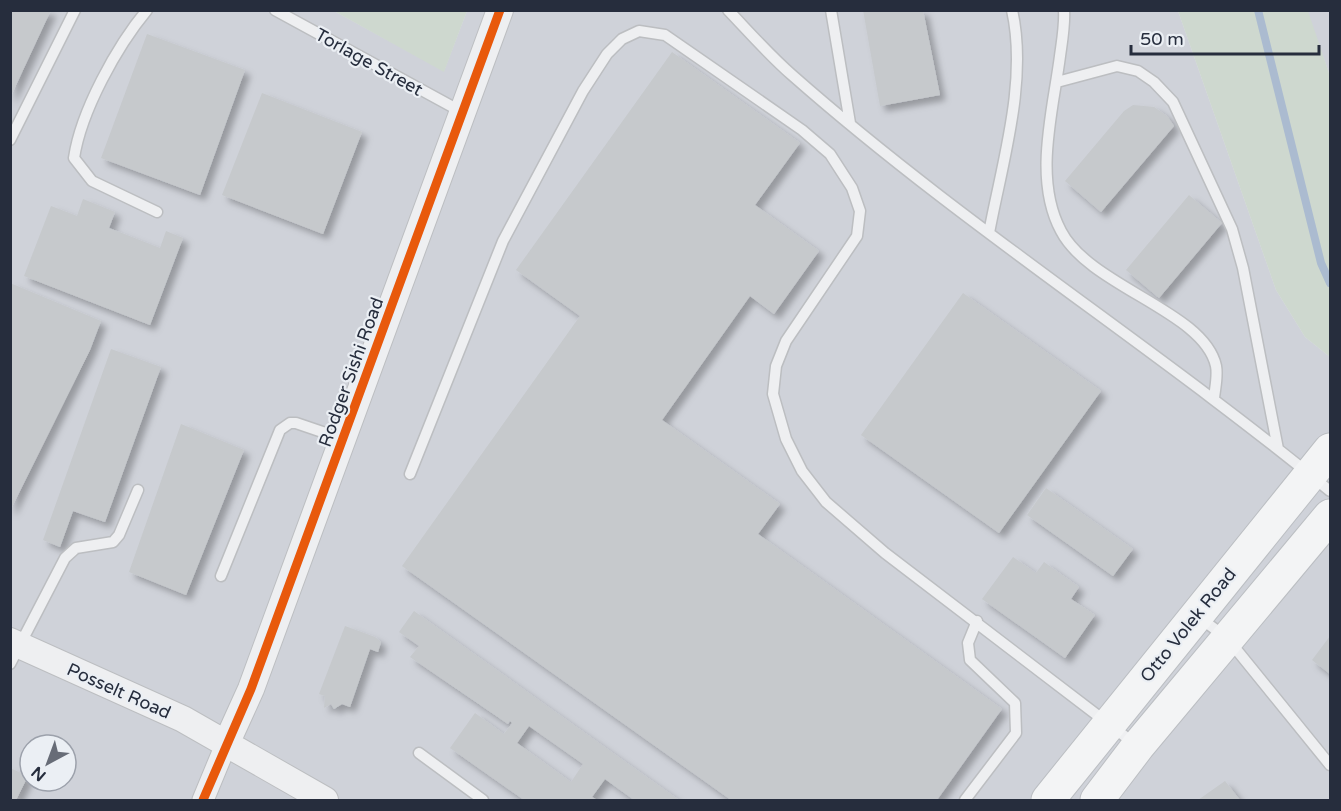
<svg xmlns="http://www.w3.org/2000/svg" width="1341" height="811" font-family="'Varela Round',sans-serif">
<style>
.built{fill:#cfd2d9;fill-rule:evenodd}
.green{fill:#ced8cf}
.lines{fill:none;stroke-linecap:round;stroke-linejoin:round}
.stream{stroke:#abbbd0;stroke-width:8}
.building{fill:#c6c9cc;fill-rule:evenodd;filter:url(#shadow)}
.service-casing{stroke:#bcbec1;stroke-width:13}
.minor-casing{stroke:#bcbec1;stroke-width:23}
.tertiary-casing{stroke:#bcbec1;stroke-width:28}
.primary-casing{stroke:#bbbec2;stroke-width:35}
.service{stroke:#eeeff1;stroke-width:10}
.minor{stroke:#eeeff1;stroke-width:21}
.tertiary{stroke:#eeeff1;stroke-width:26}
.primary{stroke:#f3f4f5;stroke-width:33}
.cycleway-casing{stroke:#ebeff4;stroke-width:13}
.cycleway{stroke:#e8590c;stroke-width:9}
.labels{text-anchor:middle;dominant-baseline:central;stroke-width:4.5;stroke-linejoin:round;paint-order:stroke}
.street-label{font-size:18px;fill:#262d3d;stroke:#ebeff4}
</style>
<defs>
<filter id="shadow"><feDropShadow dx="5.5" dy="5.5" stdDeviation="3" flood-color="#0004"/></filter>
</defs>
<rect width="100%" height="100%" fill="#dfe1e4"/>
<path class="built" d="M10,11H334L444,71L467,11H1178L1276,290L1305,337L1330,357V800H11ZM30,745H66V781H30Z
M1308,11H1330V76L1308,14Z"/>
<path class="green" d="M334,11H467L444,72Z
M1178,11H1308L1330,76V357L1305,337L1276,290Z"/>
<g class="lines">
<path class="stream" d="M1258,10L1321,263L1330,283"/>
</g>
<path class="building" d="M10,10H51L10,98Z
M863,10H923L940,95L880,106Z
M147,34L245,70L200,195L101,158Z
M672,52L800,143L755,205L819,251L774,314L750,296L662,420L780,504L758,534L1002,709L937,800H731L402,566L580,316L516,270Z
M262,93L362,132L323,234L222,195Z
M1133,105L1154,107L1167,116L1174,126L1101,212L1065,181L1124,111Z
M1189,195L1222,223L1159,298L1126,270Z
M83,199L115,212L109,228L160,248L166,231L183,238L150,325L24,276L51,206L77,216Z
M10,283L101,321L90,350L10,511Z
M963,293L1101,391L999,533L861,435Z
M111,349L161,367L105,522L73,511L60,547L43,540Z
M181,424L244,450L186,595L129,572Z
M1046,488L1133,549L1113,576L1027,515Z
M1013,557L1036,573L1044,562L1079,587L1071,599L1095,615L1065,658L982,599Z
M414,611L679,800H634L605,779L592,797L597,800H524L450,748L475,713L504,734L512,723L510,721L508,724L410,657L419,646L399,632ZM529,726L583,764L571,782L517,743Z
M345,626L375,637L381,642L378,652L370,649L350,707L342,704L334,709L331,704L324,708L325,696L319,694Z
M1330,636V674L1312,660Z
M10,768L28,776L16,800H10Z
M1225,781L1240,800H1198Z"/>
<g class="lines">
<defs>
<path id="service" d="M147,10C117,46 81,111 74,158L92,181L157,212
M275,10L462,112
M728,10C749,32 769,55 792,75C962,225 1155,347 1330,491
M831,10L850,123
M1064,10C1065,25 1062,41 1060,56C1053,111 1033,179 1061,231C1090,287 1204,311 1216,366C1218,376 1215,388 1214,398
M1057,82L1117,66L1138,71L1154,82L1173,102L1232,229L1243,268L1278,449
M10,140L75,10
M989,233C1002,163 1028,81 1012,10
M410,474L503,241L583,91L607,54L622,39L639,31L665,35L802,130L830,154L852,188L860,211L857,236L786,341L776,366L773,394L786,439L802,471L826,502L885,553L1135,744
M221,576L280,430L290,423H296L343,439
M1200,618L1227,638L1330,765
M10,664L65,558L76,548L113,542L119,535L138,490
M419,753L483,800
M965,800L1016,733L1015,703L970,660L968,643L977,621"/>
<path id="minor" d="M203,800L227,742"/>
<path id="tertiary" d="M10,641L183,719L325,800
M227,742L251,689L500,10"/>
<path id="primary" d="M1048,800L1330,450
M1097,800L1138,746L1330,516"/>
</defs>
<use href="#service" class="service-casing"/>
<use href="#minor" class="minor-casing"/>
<use href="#tertiary" class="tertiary-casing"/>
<use href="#primary" class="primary-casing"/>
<use href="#service" class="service"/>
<use href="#minor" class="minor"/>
<use href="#tertiary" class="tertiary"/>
<use href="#primary" class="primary"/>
<defs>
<path id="cycleway" d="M203,800L251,689L500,10"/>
</defs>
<use href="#cycleway" class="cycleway-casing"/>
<use href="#cycleway" class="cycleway"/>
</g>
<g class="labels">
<g class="street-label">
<text transform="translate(369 62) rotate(29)">Torlage Street</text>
<text transform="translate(351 372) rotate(-70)">Rodger Sishi Road</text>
<text transform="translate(1188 625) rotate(-51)">Otto Volek Road</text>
<text transform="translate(119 691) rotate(24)">Posselt Road</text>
</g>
</g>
<rect width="1341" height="811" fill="none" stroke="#262d3d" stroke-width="24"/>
<g transform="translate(48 763) rotate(221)"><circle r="28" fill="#ebeff4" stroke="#9ca1ab" stroke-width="1.5"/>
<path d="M0-4.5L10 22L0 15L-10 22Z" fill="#676c77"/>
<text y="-9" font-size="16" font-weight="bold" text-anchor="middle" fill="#262d3d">N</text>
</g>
<path d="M1131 45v9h188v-9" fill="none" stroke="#262d3d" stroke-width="3"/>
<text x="1140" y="45" font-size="18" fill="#262d3d" stroke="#ebeff4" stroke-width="4.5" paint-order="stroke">50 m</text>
</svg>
